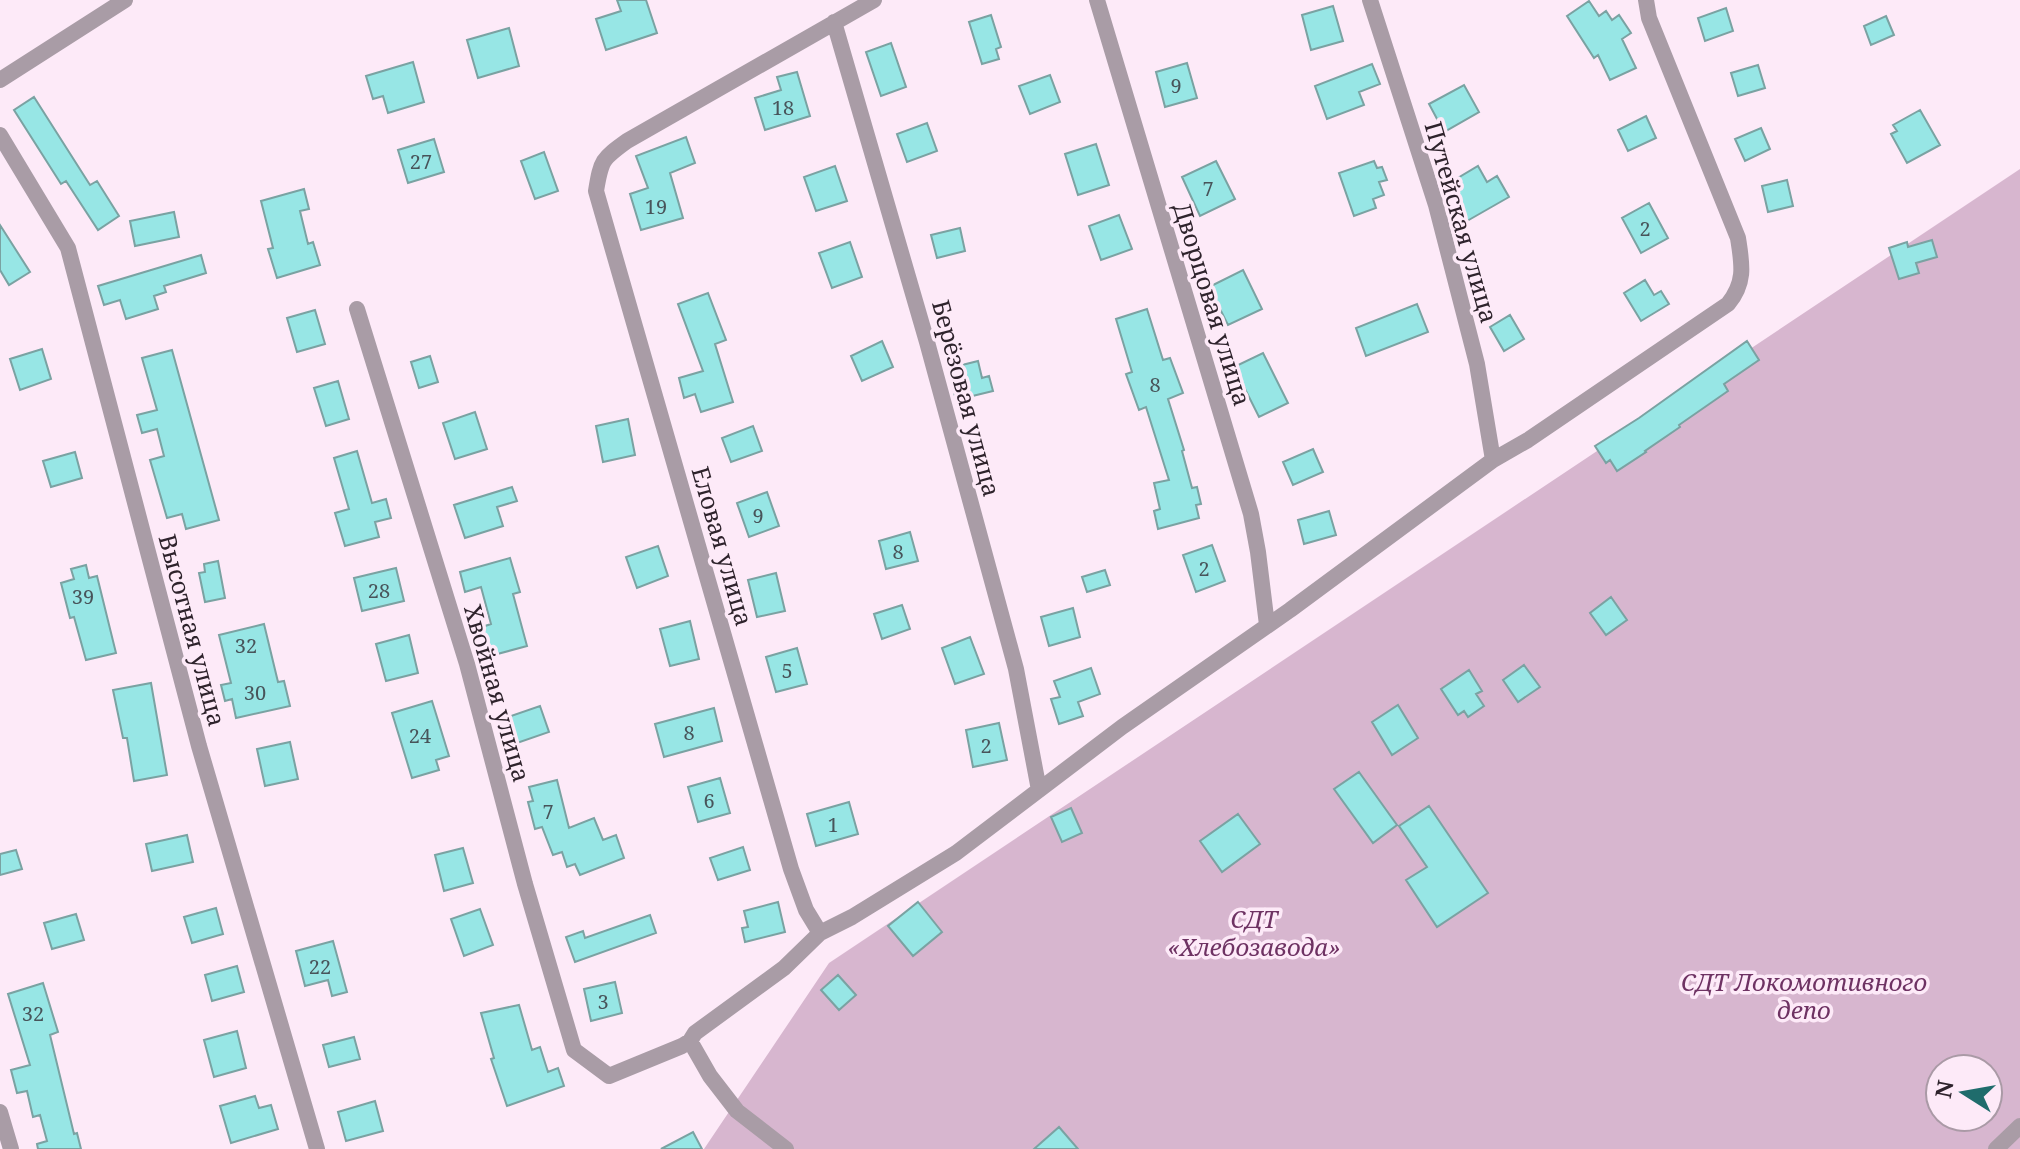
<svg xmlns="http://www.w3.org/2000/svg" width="2020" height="1149" font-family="'Noto Serif',serif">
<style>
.green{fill:#d7b6cf;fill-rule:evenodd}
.building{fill:#97e6e5;stroke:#7aa2a2;stroke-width:2}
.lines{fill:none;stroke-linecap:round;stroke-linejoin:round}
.minor{stroke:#a99ca6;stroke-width:16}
.labels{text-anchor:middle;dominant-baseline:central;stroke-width:7;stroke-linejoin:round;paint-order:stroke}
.number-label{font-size:20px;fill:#48545a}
.street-label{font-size:24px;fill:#2e232c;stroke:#fdeaf8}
.park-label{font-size:24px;font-style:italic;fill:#6e3263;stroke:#fdeaf8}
</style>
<rect width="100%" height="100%" fill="#fdeaf8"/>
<path class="green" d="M2020,169V1149H704L829,963ZM1940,1069H1988V1117H1940Z"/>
<path class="building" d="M617,0H646L657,33L606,50L596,19L621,11Z
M1589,1L1599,16L1606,11L1612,20L1619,15L1631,33L1622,39L1636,68L1610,80L1598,55L1594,58L1567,16Z
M1333,6L1343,41L1311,50L1302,15Z
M1726,8L1733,31L1705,41L1698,18Z
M991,15L1001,47L996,49L999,59L982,64L969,22Z
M1886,16L1894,35L1871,45L1864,26Z
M509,28L519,66L478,78L467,40Z
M891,43L906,87L881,96L866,52Z
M413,62L424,102L388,113L383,96L373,99L366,76Z
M1187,63L1197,98L1165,107L1156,72Z
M1372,64L1380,84L1359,92L1364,105L1327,119L1315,86Z
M1758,65L1765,88L1738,96L1731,73Z
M797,72L810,116L765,130L755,98L781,90L777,77Z
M1050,75L1060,102L1030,114L1019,86Z
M1464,85L1479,112L1444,132L1429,104Z
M34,97L90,185L97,181L119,216L98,230L66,181L61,184L14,110Z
M1920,110L1940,145L1907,163L1891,134L1897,131L1893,125Z
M1646,116L1656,138L1628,151L1618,130Z
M927,123L937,151L907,162L897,134Z
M1761,128L1770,149L1745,161L1735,139Z
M686,137L695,163L670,173L683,218L641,230L630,194L648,188L636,156Z
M434,139L444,172L408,183L398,150Z
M1096,144L1109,185L1078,195L1065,154Z
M544,152L558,191L535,199L521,161Z
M1216,161L1235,199L1200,216L1182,177Z
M1374,161L1377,168L1382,167L1387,180L1379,182L1384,195L1373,199L1376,208L1354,216L1339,173Z
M835,166L847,201L816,211L804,177Z
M1478,166L1487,182L1497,176L1509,197L1467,221L1446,185Z
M1787,180L1793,206L1768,212L1762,186Z
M304,189L309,209L300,211L308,244L313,242L320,265L277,278L268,249L273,248L261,201Z
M1649,203L1668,238L1641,253L1622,218Z
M174,212L179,237L135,246L130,221Z
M1119,215L1132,249L1101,260L1089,226Z
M0,225L30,272L9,285L0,270Z
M960,228L965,251L937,258L931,235Z
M1932,240L1937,257L1916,263L1919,273L1899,279L1889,248L1907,242L1908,247Z
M850,242L862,277L832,288L819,253Z
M201,255L206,273L164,286L166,292L154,296L158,309L126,319L120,300L104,305L98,286Z
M1243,270L1262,309L1228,325L1209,287Z
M1645,280L1654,295L1661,291L1669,304L1641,321L1624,293Z
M708,293L726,340L715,344L733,402L701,412L695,394L684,398L679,378L703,371L678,304Z
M1417,304L1428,332L1366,356L1356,328Z
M1147,309L1163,360L1170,358L1183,393L1168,399L1184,450L1182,451L1192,488L1197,487L1201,504L1196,505L1199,518L1158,529L1154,511L1160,509L1154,483L1169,480L1146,407L1139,410L1126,374L1132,372L1116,319Z
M315,310L325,344L297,352L287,318Z
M1510,315L1524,339L1504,351L1490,327Z
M882,341L893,367L862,381L851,356Z
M1747,341L1759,360L1724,384L1728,391L1679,425L1680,427L1645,451L1646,452L1617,471L1610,460L1606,463L1595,446L1639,418Z
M42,349L51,379L20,390L10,359Z
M172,350L219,520L186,529L182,514L167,518L150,460L164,456L157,429L142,433L137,415L157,410L142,358Z
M1263,353L1288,403L1259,417L1234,367Z
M430,356L438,382L419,388L411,362Z
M978,361L982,378L989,376L993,391L956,400L953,388L958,383L954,367Z
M338,381L349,419L326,426L314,388Z
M475,412L487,449L455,459L443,423Z
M628,419L635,455L603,462L596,426Z
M753,426L762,451L731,462L722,438Z
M1313,449L1323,472L1293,485L1283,462Z
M357,451L372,503L386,499L391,518L375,522L379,537L345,546L335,513L349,509L334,458Z
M75,452L82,478L51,487L43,461Z
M512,487L517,501L497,507L503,526L465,538L454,505Z
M767,492L779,526L749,537L737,503Z
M1329,511L1336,535L1304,544L1298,520Z
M910,532L918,561L886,569L879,541Z
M1212,545L1225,581L1196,592L1183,555Z
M658,546L668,576L637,588L626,557Z
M510,558L520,592L513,594L527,646L490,656L482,627L491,624L481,587L465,592L460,572Z
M218,561L225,598L205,602L199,573L205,572L204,564Z
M86,565L89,578L97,576L116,653L86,660L74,617L70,618L61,583L74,579L71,569Z
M396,568L404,601L362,611L354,578Z
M1105,570L1110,585L1087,592L1082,577Z
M776,573L785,611L757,617L748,580Z
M1611,597L1627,620L1606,635L1590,613Z
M902,605L910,629L882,639L874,614Z
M1073,608L1080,637L1049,646L1041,617Z
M690,621L699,659L670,666L660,629Z
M264,624L278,682L284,681L290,706L236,718L232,699L225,701L221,685L231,683L219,635Z
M409,635L418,673L386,681L376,644Z
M970,637L984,674L955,684L942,648Z
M797,648L807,684L776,692L766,657Z
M1524,665L1540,687L1518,702L1503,680Z
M1091,668L1100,694L1078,702L1083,716L1059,724L1051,699L1060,697L1054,681Z
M1469,670L1482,691L1476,694L1484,706L1468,717L1464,711L1458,715L1441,689Z
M151,683L167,775L134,781L127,738H123L113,690Z
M432,701L449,756L436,760L439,770L412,778L392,713Z
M1398,705L1418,738L1392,755L1372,722Z
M540,706L549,732L517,743L508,717Z
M714,708L722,741L664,757L655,724Z
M999,723L1007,760L973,767L966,730Z
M290,742L298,779L265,786L257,749Z
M1359,772L1397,825L1373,843L1334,789Z
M720,778L730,813L698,822L688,787Z
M557,780L569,828L594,818L603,840L616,835L624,858L580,875L575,864L567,867L562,852L553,855L542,827L535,829L528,802L533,801L529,787Z
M849,802L858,834L816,846L807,814Z
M1429,806L1488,893L1437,927L1406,880L1427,867L1399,826Z
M1071,808L1082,833L1062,842L1051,817Z
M1238,814L1260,844L1222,872L1200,841Z
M187,835L193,862L152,871L146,844Z
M743,847L750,870L718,880L710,858Z
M463,848L473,883L444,891L435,855Z
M16,850L22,869L0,875V854Z
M778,902L785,932L745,942L742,928L748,927L744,911Z
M918,902L942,932L913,956L888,926Z
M216,908L223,934L192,943L184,917Z
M480,909L493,945L464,956L451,919Z
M76,914L84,940L52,949L44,923Z
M650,915L656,933L575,962L566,937L583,931L585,938Z
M333,941L347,992L332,996L328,980L305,986L296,951Z
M237,966L244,992L212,1001L205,975Z
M838,975L856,995L839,1010L821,990Z
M615,982L622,1013L591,1021L584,989Z
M43,983L58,1032L50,1035L74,1134L77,1133L81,1149H38L37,1144L47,1141L40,1115L33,1117L27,1091L17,1093L11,1070L30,1065L8,994Z
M519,1005L532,1050L540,1047L548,1072L558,1068L564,1086L507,1106L491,1059L494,1058L481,1013Z
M237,1031L246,1068L214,1077L204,1040Z
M354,1037L360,1059L329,1067L323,1045Z
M255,1096L259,1108L271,1105L278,1129L231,1143L220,1106Z
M375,1101L383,1131L346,1141L338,1112Z
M1059,1127L1078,1149H1034Z
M693,1132L702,1149H661Z"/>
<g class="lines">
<path class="minor" d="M1097,0L1251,514L1258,552L1267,625
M1370,0L1436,205L1477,364L1493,460
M834,22L927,342L1016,669L1039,790
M0,80L125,0
M0,135L68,248L199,746L317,1149
M357,309L467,664L525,884L574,1050L609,1076L682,1046L690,1041L710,1076L737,1111L786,1149
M820,933L806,910L791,869L596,191C601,160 602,159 627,141L874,0
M690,1041L695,1033L784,968L820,933L852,917L956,853L1122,727L1290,610L1493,460L1528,440L1728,304C1746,282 1742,264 1738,238L1649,18L1646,0
M0,1112L11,1149
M1996,1149L2020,1126"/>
</g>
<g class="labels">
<g class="number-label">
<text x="1176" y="85">9</text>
<text x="783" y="107">18</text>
<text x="421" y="161">27</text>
<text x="1208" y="188">7</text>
<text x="656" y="206">19</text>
<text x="1645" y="228">2</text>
<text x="1155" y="384">8</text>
<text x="758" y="515">9</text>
<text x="898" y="551">8</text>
<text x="1204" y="568">2</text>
<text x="379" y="590">28</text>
<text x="83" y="596">39</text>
<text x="246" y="645">32</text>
<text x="787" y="670">5</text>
<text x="255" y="692">30</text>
<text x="689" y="732">8</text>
<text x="420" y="735">24</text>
<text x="986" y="745">2</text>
<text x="709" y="800">6</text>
<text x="548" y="811">7</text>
<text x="833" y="824">1</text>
<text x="320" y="966">22</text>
<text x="603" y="1001">3</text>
<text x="33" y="1013">32</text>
</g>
<g class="street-label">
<text transform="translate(1462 222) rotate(74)">Путейская улица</text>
<text transform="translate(1213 304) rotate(73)">Дворцовая улица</text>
<text transform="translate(967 398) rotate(75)">Берёзовая улица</text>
<text transform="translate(723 546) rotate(74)">Еловая улица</text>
<text transform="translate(193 630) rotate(75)">Высотная улица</text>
<text transform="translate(498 693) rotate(74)">Хвойная улица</text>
</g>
<g class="park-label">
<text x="1254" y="918">СДТ<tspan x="1254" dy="28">«Хлебозавода»</tspan></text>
<text x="1804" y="981">СДТ Локомотивного<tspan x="1804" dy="28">депо</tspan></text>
</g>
</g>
<g transform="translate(1964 1093) rotate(281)"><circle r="38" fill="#fdeaf8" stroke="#aa9aa6" stroke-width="2"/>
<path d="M0-6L14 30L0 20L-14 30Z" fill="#1f6c6c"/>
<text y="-12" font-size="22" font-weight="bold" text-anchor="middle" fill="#2e232c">N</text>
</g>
</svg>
